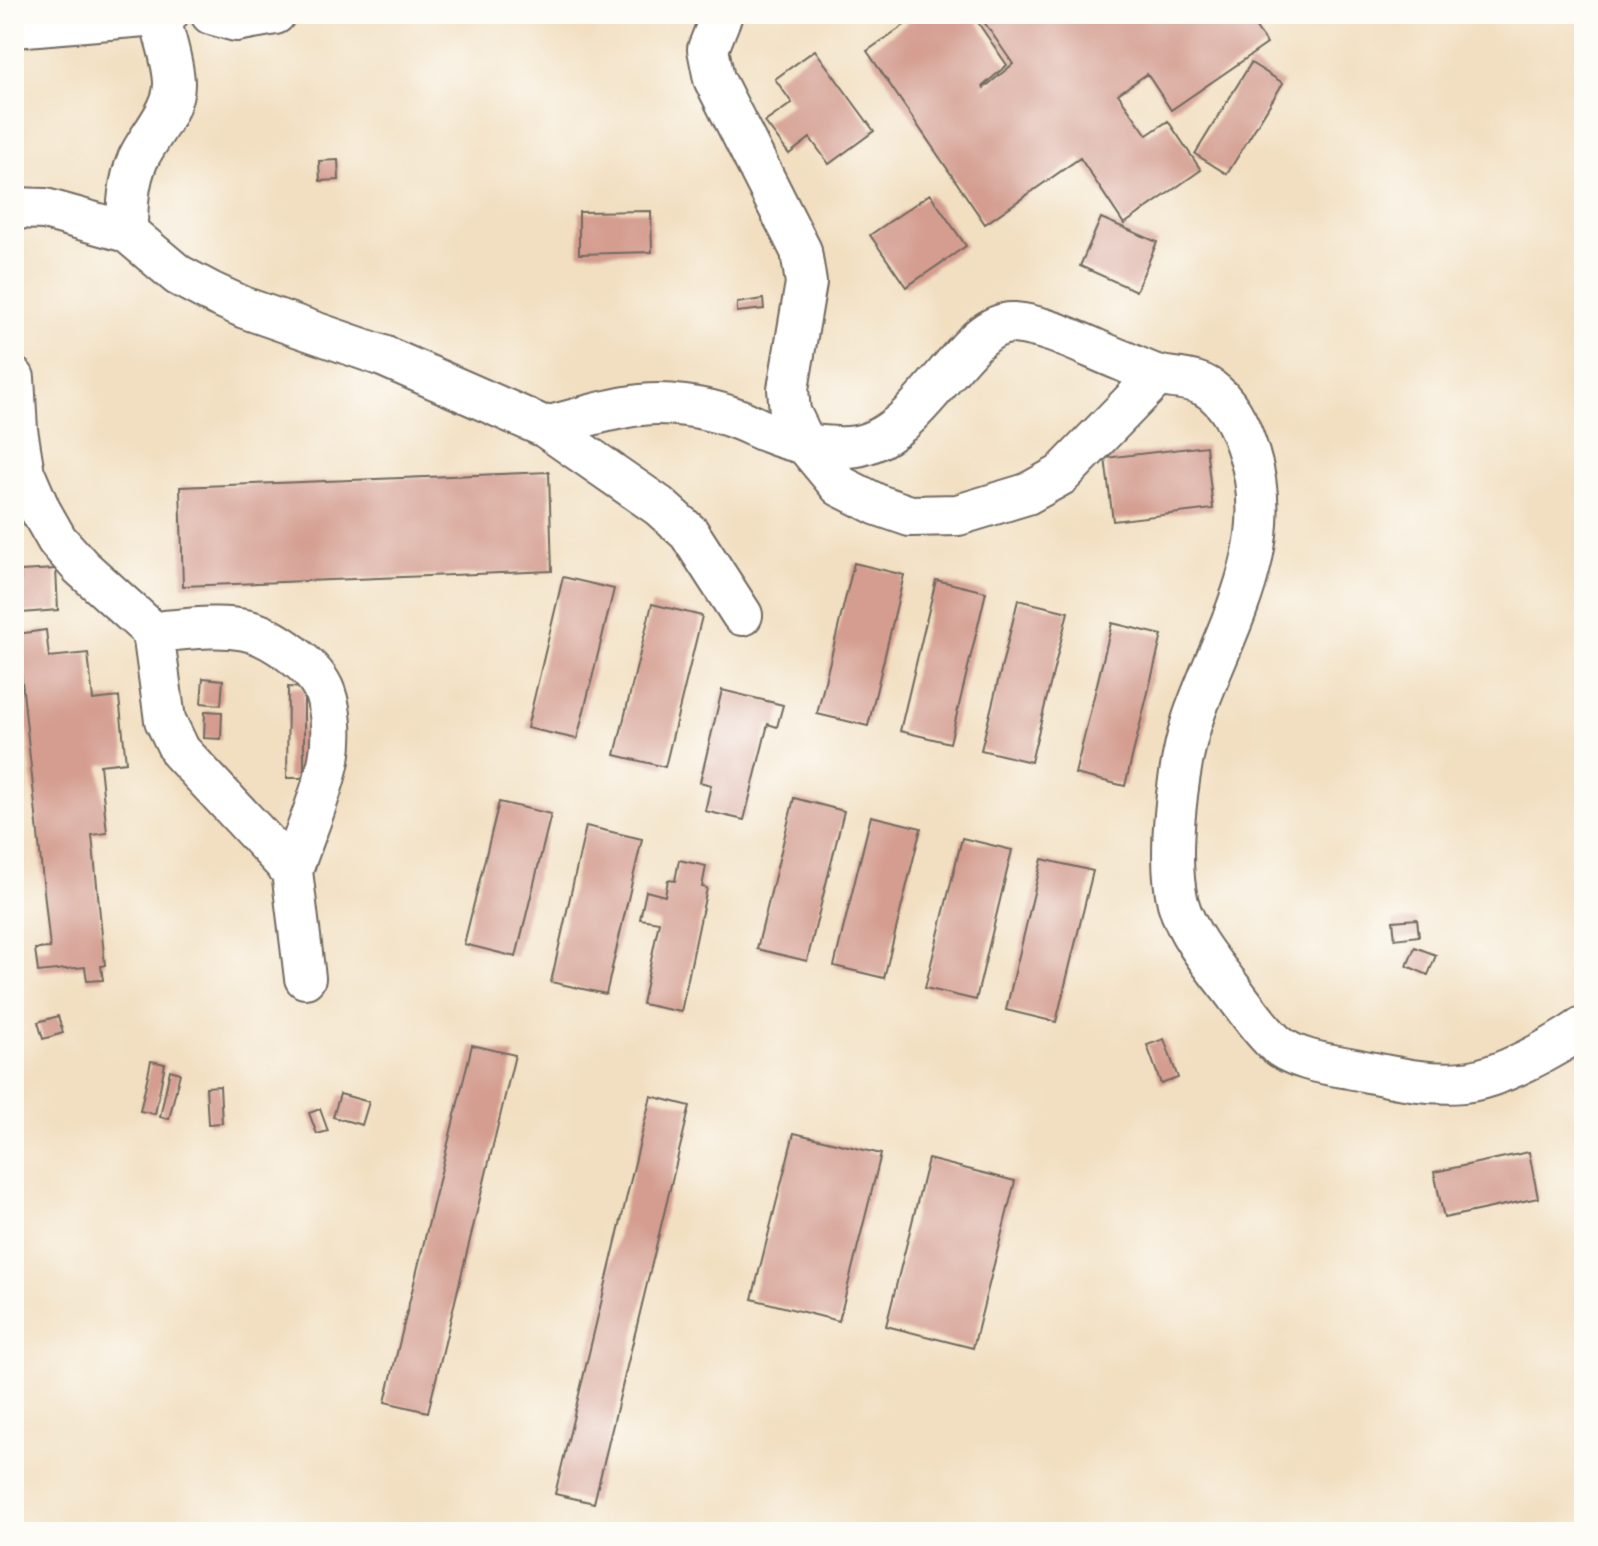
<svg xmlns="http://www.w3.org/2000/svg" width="1598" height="1546" font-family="'EB Garamond',serif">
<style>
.building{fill:#d49d90}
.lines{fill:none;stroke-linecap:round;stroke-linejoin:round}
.minor-casing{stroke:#716a60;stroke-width:44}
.minor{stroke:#fff;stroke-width:40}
</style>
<rect width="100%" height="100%" fill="#fdfcf7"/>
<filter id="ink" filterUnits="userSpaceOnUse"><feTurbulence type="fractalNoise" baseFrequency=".0125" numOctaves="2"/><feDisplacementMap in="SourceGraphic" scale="16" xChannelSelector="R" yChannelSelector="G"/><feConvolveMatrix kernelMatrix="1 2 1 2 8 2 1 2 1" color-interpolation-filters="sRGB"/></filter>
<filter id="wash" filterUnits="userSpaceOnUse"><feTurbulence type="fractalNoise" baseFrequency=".006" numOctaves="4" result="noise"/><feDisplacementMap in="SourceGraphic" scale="32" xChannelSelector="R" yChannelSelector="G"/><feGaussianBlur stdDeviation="1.8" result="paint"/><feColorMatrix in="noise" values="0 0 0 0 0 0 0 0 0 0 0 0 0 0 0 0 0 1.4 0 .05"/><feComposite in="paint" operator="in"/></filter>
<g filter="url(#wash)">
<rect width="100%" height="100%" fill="#f2dfc1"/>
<g id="blocks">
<path class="building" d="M910,14H972L1007,65L983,86L984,88L1013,64L980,16L983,14H1246L1267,44L1171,110L1147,74L1118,94L1147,135L1168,121L1201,170L1124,224L1080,158L985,224L867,51L913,19Z
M815,50L874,131L829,164L810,138L789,154L765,122L792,103L775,79Z
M1251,63L1283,83L1227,174L1195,154Z
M338,160L339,180L320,181L319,161Z
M930,194L966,246L906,287L870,235Z
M651,211L652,252L579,254V212Z
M1101,218L1157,242L1136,291L1080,266Z
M763,299L764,309L737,312V303Z
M1206,446L1213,509L1113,521L1105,458Z
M549,472L552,571L183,586L180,487Z
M854,563L904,575L868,726L817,714Z
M56,569L58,610L22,613L20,571Z
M563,577L614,589L577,739L527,728Z
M936,580L986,592L950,743L900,731Z
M1018,600L1068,612L1031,762L981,750Z
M652,604L702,616L665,767L615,755Z
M1112,623L1162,635L1125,786L1075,774Z
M46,630L49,657L88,653L93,700L119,697L126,762L100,765L107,833L92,835L105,965L101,966L103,980L87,981L85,967L38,972L35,949L50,948L17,634Z
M203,678L223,680L221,705L201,703Z
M288,687L304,688V778H287Z
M722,690L783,705L777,727L768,724L744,820L705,811L711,785L700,782Z
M205,711L222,712L221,739L204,738Z
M794,798L844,811L807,961L757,949Z
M499,802L551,814L516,957L464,944Z
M871,816L921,828L884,978L834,966Z
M586,826L642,839L606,994L551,982Z
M962,838L1012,850L976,1000L925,988Z
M1042,859L1093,871L1056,1022L1006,1010Z
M679,860L706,866L702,887L707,888L681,1012L642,1004L659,922L640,919L646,891L665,896L668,880L675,881Z
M1417,919L1419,936L1395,939L1393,921Z
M1415,947L1436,955L1428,975L1407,966Z
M58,1016L63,1033L43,1039L38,1022Z
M1164,1039L1178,1078L1161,1084L1147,1045Z
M472,1045L515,1055L428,1412L385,1402Z
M151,1061L165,1064L155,1114L140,1111Z
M170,1070L180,1073L169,1119L160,1117Z
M220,1086L222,1123L208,1124L206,1087Z
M340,1094L369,1102L362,1125L333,1117Z
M651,1096L690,1106L594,1503L555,1494Z
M320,1109L328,1131L317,1134L309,1113Z
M794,1133L881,1154L839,1321L752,1299Z
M1529,1152L1538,1198L1444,1218L1434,1172Z
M928,1159L1015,1181L973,1348L886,1326Z"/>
</g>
</g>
<g filter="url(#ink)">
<use href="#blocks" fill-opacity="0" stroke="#716a60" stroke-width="2"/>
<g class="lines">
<defs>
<path id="minor" d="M211,14L236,21L275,14
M722,14L708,49L714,79L801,251L806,283L788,389L790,412L806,445L840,486L878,505L910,516L958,515L1027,494L1061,475L1158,375
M159,15C164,36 173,60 174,82C175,110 149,135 138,159C128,182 127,207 127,232L178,275L210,292L245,308L383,356L545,427L659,506L689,533L742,615
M14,27L168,14
M14,208L45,209L127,232
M14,378L17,430L24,473L40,510L57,540L81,567L153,632L165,720L180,751L292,871L305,978
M545,427C576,420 609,408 641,405C669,402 702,407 729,416C743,420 756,428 770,433C795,443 822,448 848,447C921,444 962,320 1014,323C1051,326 1089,348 1123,361C1134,366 1145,371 1156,375C1176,380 1198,377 1215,393C1233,409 1242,431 1249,454C1279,549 1223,631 1193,718C1178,764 1166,856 1178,903C1186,932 1211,963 1229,986C1243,1004 1257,1026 1274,1042C1292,1059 1325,1064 1349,1068C1385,1075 1426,1086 1463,1082C1499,1079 1555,1047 1584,1027
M153,632C182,630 216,624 245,630C272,635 316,667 325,693C332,713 333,739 329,760C321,798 304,835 292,871"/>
</defs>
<use href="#minor" class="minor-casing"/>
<use href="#minor" class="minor"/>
</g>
</g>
<rect width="1598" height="1546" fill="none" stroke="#fdfcf7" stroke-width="48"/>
</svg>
